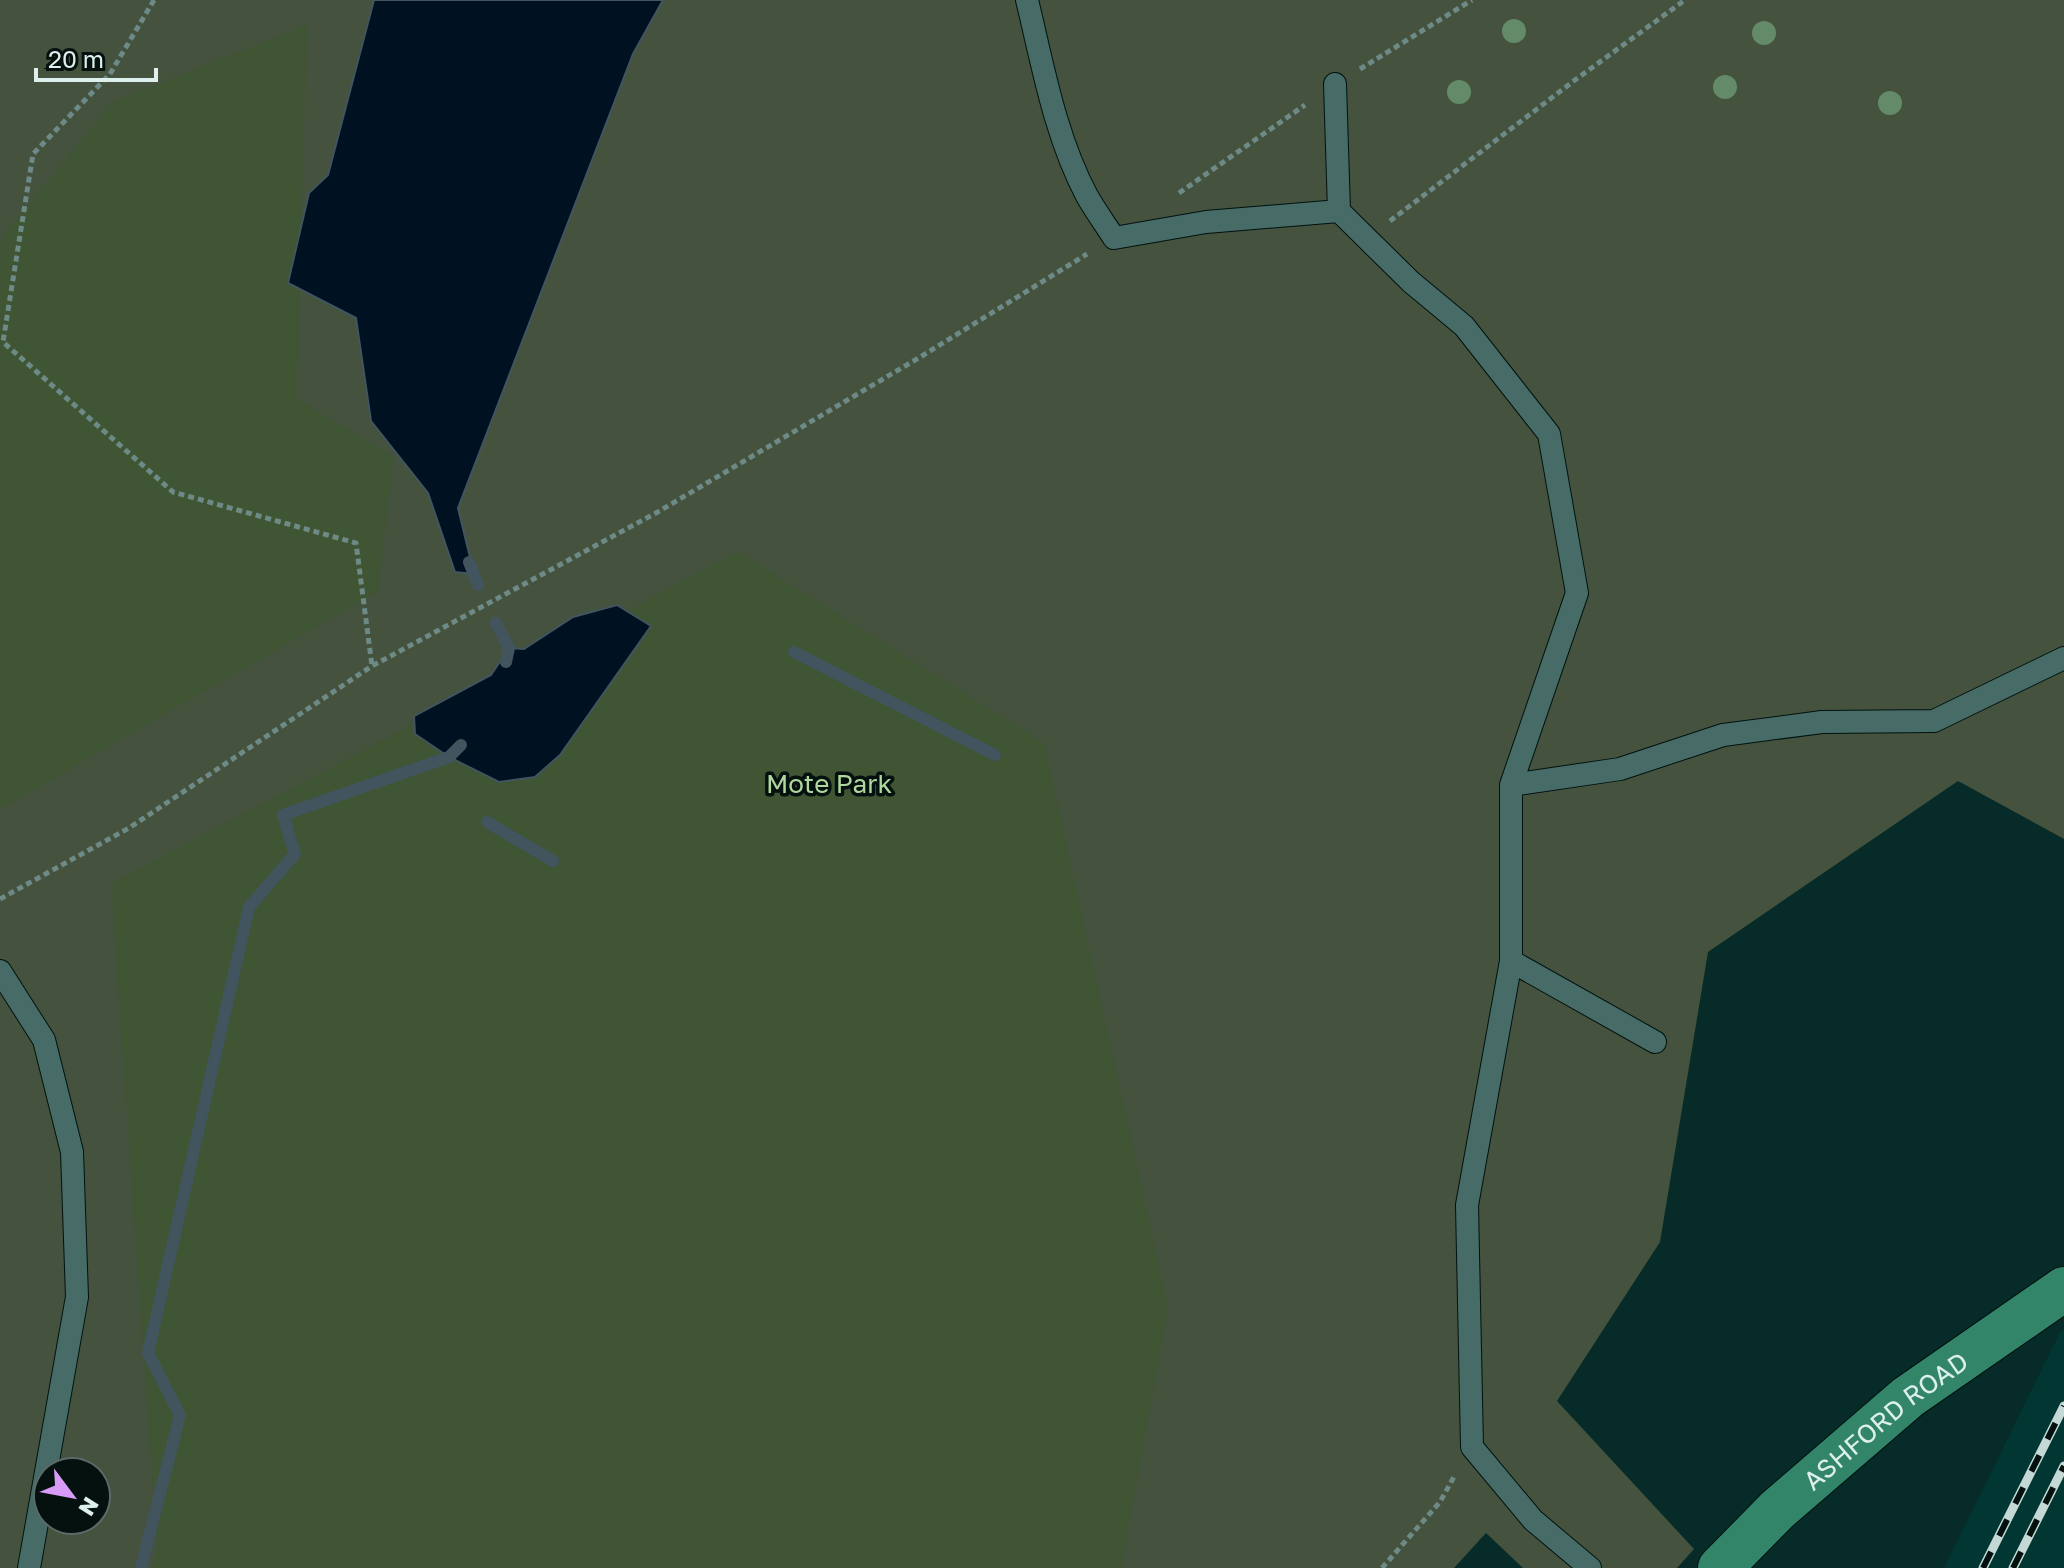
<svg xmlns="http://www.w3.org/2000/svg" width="2064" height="1568" font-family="'Golos Text',sans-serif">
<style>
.built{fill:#023632}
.green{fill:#44523e;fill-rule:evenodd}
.forest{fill:#3f5534}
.water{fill:#001221;stroke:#42555e;stroke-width:2}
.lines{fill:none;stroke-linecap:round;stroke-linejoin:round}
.stream{stroke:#42555e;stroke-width:12}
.lane-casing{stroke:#001210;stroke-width:24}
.primary-casing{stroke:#001210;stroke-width:46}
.path{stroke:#6d8a87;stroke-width:5;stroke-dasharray:6 4;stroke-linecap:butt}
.lane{stroke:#476b67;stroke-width:22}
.primary{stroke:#338569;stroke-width:44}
.rail-casing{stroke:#c4d9d6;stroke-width:9}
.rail{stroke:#04110f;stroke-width:6;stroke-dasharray:18;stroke-linecap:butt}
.tree{fill:#638a69}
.labels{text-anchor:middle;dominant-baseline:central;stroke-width:7;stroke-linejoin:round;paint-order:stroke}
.park-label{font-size:26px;fill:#afd79e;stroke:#04110f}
.street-label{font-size:26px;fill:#ddf0ed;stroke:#04110f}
</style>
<rect width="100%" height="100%" fill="#062b28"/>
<path class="built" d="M2064,1329V1568H1944L2060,1332Z"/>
<path class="green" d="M0,0H2064V839L1958,781L1708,952L1660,1242L1557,1401L1694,1549L1677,1568H1523L1486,1533L1454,1568H0ZM48,1472H96V1520H48Z"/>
<path class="forest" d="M307,25L296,398L393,457L378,591L0,809V240L113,102Z
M738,552L1044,743L1168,1308L1121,1568H154L157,1546L111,884Z"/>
<path class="water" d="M374,0H663L633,54L458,508L474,574L455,572L428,493L371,421L356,318L288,283L309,193L328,175Z
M617,605L651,626L560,755L535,777L499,782L449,757L415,734L414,716L491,675L509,648L524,649L573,617Z"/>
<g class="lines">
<path class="stream" d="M469,562L478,585
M496,623L509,648L506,662
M794,652L995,755
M487,822L553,861
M141,1568L180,1415L148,1353L249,907L295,854L283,815L449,757L461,745"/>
<defs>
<path id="lane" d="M1027,0C1043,66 1055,136 1087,196C1095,210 1105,224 1114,238L1206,222L1339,211L1411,282L1464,326L1549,434L1577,593L1511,785V961L1467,1205L1472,1447L1533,1520L1590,1568
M1335,84L1339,211
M1511,785L1620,769L1723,735L1822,722L1934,721L2064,658
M1511,961L1655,1042
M0,971L44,1040L72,1152L77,1297L29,1568"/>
<g id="primary">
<path id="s1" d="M1720,1568L1777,1510L1908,1397L2064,1289"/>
</g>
</defs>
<use href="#lane" class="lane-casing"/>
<use href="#primary" class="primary-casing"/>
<path class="path" d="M154,0L110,74L33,154L3,342L173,492L356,543L372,666
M1360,69L1472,0
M1179,193L1305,105
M1390,221L1575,80L1685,0
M0,899L129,828L372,666L656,513L922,356L1087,254
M1382,1568L1440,1502L1455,1475"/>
<use href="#lane" class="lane"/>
<use href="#primary" class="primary"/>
<defs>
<path id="rail" d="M1983,1568L2064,1406
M2013,1568L2064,1466"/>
</defs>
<use href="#rail" class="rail-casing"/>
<use href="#rail" class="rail"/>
</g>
<g class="tree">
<circle cx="1514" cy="31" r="12"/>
<circle cx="1764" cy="33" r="12"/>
<circle cx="1725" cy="87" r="12"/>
<circle cx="1459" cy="92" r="12"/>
<circle cx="1890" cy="103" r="12"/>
</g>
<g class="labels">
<g class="park-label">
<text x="829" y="783">Mote Park</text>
</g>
<g class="street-label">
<text stroke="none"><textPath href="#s1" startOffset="222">ASHFORD ROAD</textPath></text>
</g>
</g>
<g transform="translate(72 1496) rotate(122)"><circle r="38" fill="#04110f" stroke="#5b6a68" stroke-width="2"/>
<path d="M0-6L14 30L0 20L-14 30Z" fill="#d89bf8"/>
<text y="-12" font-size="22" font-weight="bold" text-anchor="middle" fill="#ddf0ed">N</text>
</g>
<path d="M36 68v12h120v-12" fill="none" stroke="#ddf0ed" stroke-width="4"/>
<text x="48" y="68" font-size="24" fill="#ddf0ed" stroke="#04110f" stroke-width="6" paint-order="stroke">20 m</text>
</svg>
